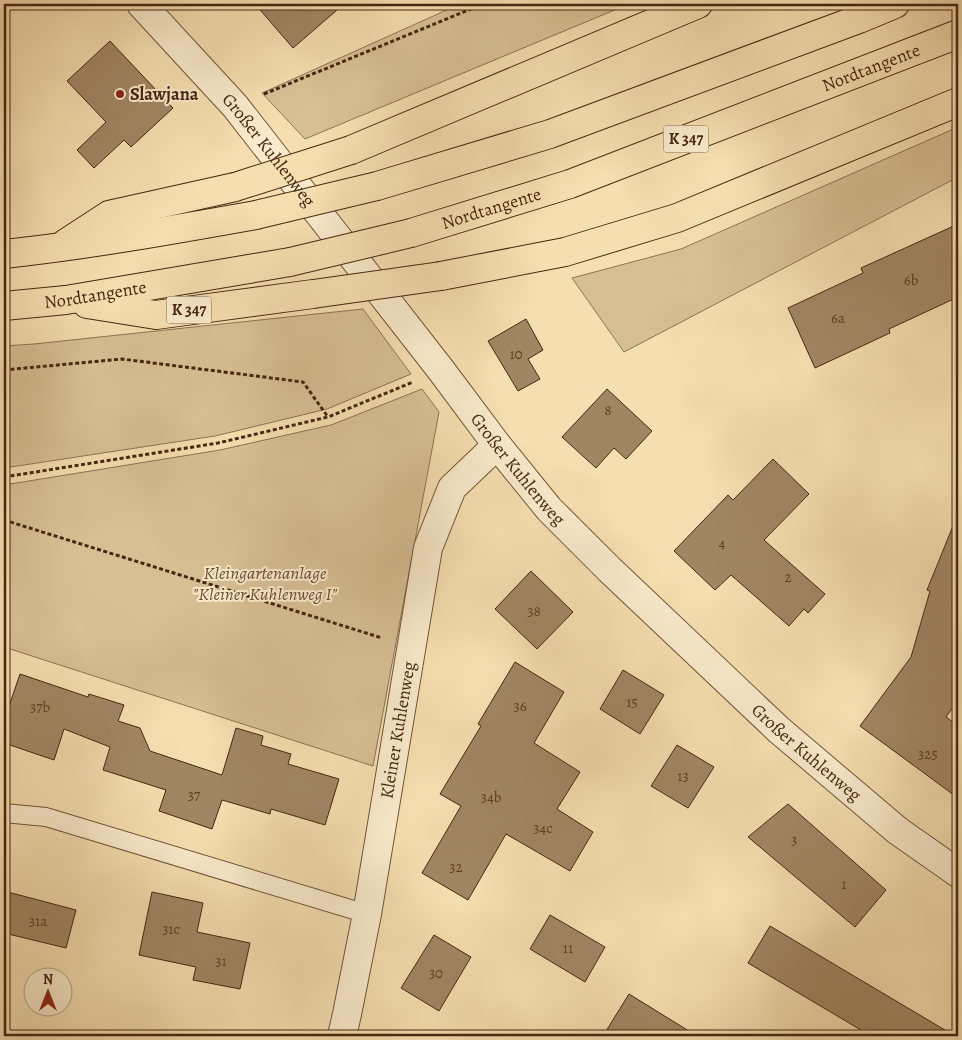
<svg xmlns="http://www.w3.org/2000/svg" width="962" height="1040" font-family="Alegreya,serif">
<style>
.green{fill:#d7bf94;stroke:#8f7254}
.building{fill:#a18664;stroke:#472613}
.lines{fill:none;stroke-linecap:round;stroke-linejoin:round}
.lane-casing{stroke:#72543a;stroke-width:20}
.street-casing{stroke:#72543a;stroke-width:30}
.highway-casing{stroke:#472613;stroke-width:30}
.path{stroke:#472613;stroke-width:3;stroke-dasharray:4 2.5;stroke-linecap:butt}
.lane{stroke:#f8eacb;stroke-width:18}
.street{stroke:#f8eacb;stroke-width:28}
.highway{stroke:#f5deaf;stroke-width:28}
.highway-bridge-casing{stroke:#472613;stroke-width:30;stroke-linecap:butt}
.highway-bridge{stroke:#f5deaf;stroke-width:28}
.poi-dot{fill:#8f2418;stroke:#f8eacb;stroke-width:2}
.labels{text-anchor:middle;dominant-baseline:central;stroke-width:4;stroke-linejoin:round;paint-order:stroke}
.number-label{font-size:15px;fill:#5e3e27}
.shield{fill:#f8eacb;stroke:#7c614a;stroke-width:1}
.shield-label{font-size:16px;font-weight:bold;fill:#472613}
.street-label{font-size:18px;fill:#472613;stroke:#f8eacb}
.poi-label{font-size:18px;font-weight:bold;fill:#472613;stroke:#f8eacb;text-anchor:start}
.park-label{font-size:18px;font-style:italic;fill:#6b4c33;stroke:#f8eacb}
</style>
<rect width="100%" height="100%" fill="#f5deaf"/>
<filter id="stains"><feTurbulence type="fractalNoise" baseFrequency=".004" numOctaves="4"/><feColorMatrix values="0 0 0 0 .2 0 0 0 0 .09 0 0 0 0 .02 0 0 0 .5 -.17"/></filter>
<radialGradient id="worn" r=".72"><stop offset=".6" stop-color="#630" stop-opacity="0"/><stop offset="1" stop-color="#630" stop-opacity=".3"/></radialGradient>
<path class="green" d="M460,4H629L305,139L262,93Z
M958,127V177L624,352L572,278L681,249Z
M363,309L411,374L327,409L215,436L4,468V346L34,344Z
M422,389L439,412L373,766L4,647V485L220,450L331,425Z"/>
<path class="building" d="M255,4H344L293,48Z
M110,41L173,108L131,147L124,140L94,168L77,150L106,122L67,81Z
M958,224V297L889,329L890,333L815,368L788,308L863,273L861,268Z
M526,319L543,350L528,359L540,379L518,391L488,341Z
M607,389L652,431L626,459L614,448L596,468L562,437Z
M773,459L809,494L764,540L825,594L808,613L804,609L789,626L731,575L715,590L674,551L728,495L733,500Z
M957,516H958V700L946,717L958,726V798L860,726L911,657L930,591L927,590Z
M531,571L573,612L537,649L495,609Z
M515,662L564,692L534,743L580,772L557,809L593,832L570,871L506,834L468,900L422,873L461,806L440,794L481,726L478,724Z
M623,670L664,695L640,734L600,709Z
M20,674L88,697L89,694L124,705L118,721L140,728L150,751L222,775L236,728L263,736L261,745L291,754L288,764L339,779L325,825L271,809L270,814L222,800L212,829L159,811L166,790L103,770L110,747L64,729L54,760L4,743V721Z
M677,745L714,767L688,808L651,786Z
M788,804L886,890L855,927L748,837Z
M4,891L76,910L66,948L4,933Z
M152,892L203,903L197,932L250,943L240,989L193,980L196,967L139,955Z
M550,915L605,947L585,982L530,949Z
M770,926L827,960L955,1036H871L748,963Z
M434,935L471,957L439,1011L401,988Z
M629,994L697,1036H603Z"/>
<g class="lines">
<defs>
<path id="lane" d="M4,813L46,817L367,914"/>
<g id="street">
<path id="s1" d="M141,4L235,106L441,370L497,445L549,509L610,570L779,730L898,831L958,873"/>
<path id="s2" d="M342,1036L347,1014L367,914L428,548L452,488L497,445"/>
</g>
<g id="highway">
<path d="M351,150L698,4"/>
<path d="M377,186L550,134L859,19L895,4"/>
<path id="s3" d="M411,233L570,184L958,34"/>
<path d="M66,243L109,215L235,187"/>
<path d="M4,254C88,245 172,230 256,215"/>
<path d="M441,276L565,252L677,218L958,102"/>
<path d="M87,304L156,315L313,294"/>
<path id="s4" d="M4,306L66,300L290,262"/>
</g>
</defs>
<use href="#lane" class="lane-casing"/>
<use href="#street" class="street-casing"/>
<use href="#highway" class="highway-casing"/>
<path class="path" d="M264,94L483,4
M4,370L122,359L303,382L328,417
M4,477L218,443L328,417L413,382
M4,520L382,638"/>
<use href="#lane" class="lane"/>
<use href="#street" class="street"/>
<use href="#highway" class="highway"/>
<defs>
<path id="highway-bridge" d="M235,187L351,150
M256,215L377,186
M290,262L411,233
M313,294L441,276"/>
</defs>
<use href="#highway-bridge" class="highway-bridge-casing"/>
<use href="#highway-bridge" class="highway-bridge"/>
</g>
<circle class="poi-dot" cx="120" cy="94" r="5"/>
<g class="labels">
<g class="number-label">
<text x="911" y="280">6b</text>
<text x="838" y="318">6a</text>
<text x="516" y="354">10</text>
<text x="608" y="410">8</text>
<text x="722" y="543">4</text>
<text x="788" y="577">2</text>
<text x="534" y="611">38</text>
<text x="632" y="702">15</text>
<text x="520" y="706">36</text>
<text x="40" y="707">37b</text>
<text x="928" y="754">325</text>
<text x="683" y="776">13</text>
<text x="194" y="795">37</text>
<text x="491" y="797">34b</text>
<text x="543" y="828">34c</text>
<text x="794" y="840">3</text>
<text x="456" y="867">32</text>
<text x="844" y="884">1</text>
<text x="38" y="921">31a</text>
<text x="171" y="929">31c</text>
<text x="568" y="948">11</text>
<text x="221" y="961">31</text>
<text x="436" y="973">30</text>
</g>
<g class="shield">
<rect x="663.5" y="125.5" width="45" height="27" rx="4"/>
<rect x="166.5" y="296.5" width="45" height="27" rx="4"/>
</g>
<g class="shield-label">
<text x="686" y="139">K 347</text>
<text x="189" y="310">K 347</text>
</g>
<g class="street-label">
<text stroke="none"><textPath href="#s3" startOffset="489">Nordtangente</textPath></text>
<text stroke="none"><textPath href="#s1" startOffset="194">Großer Kuhlenweg</textPath></text>
<text stroke="none"><textPath href="#s3" startOffset="84">Nordtangente</textPath></text>
<text stroke="none"><textPath href="#s4" startOffset="92">Nordtangente</textPath></text>
<text stroke="none"><textPath href="#s1" startOffset="599">Großer Kuhlenweg</textPath></text>
<text stroke="none"><textPath href="#s2" startOffset="311">Kleiner Kuhlenweg</textPath></text>
<text stroke="none"><textPath href="#s1" startOffset="1004">Großer Kuhlenweg</textPath></text>
</g>
<g class="poi-label">
<text x="130" y="94">Slawjana</text>
</g>
<g class="park-label">
<text x="265" y="573">Kleingartenanlage<tspan x="265" dy="21">"Kleiner Kuhlenweg I"</tspan></text>
</g>
</g>
<rect width="962" height="1040" fill="none" stroke="#f5deaf" stroke-width="20"/>
<rect x="5" y="5" width="952" height="1030" fill="none" stroke="#472613" stroke-width="2.5"/>
<rect x="10" y="10" width="942" height="1020" fill="none" stroke="#472613"/>
<g transform="translate(48 992)"><circle r="24" fill="#f8eacb" stroke="#b19c81"/>
<path d="M0-4L9 19L0 12L-9 19Z" fill="#8f2418"/>
<text y="-8" font-size="14" font-weight="bold" text-anchor="middle" fill="#472613">N</text>
</g>
<rect width="100%" height="100%" filter="url(#stains)"/>
<rect width="100%" height="100%" fill="url(#worn)"/>
</svg>
